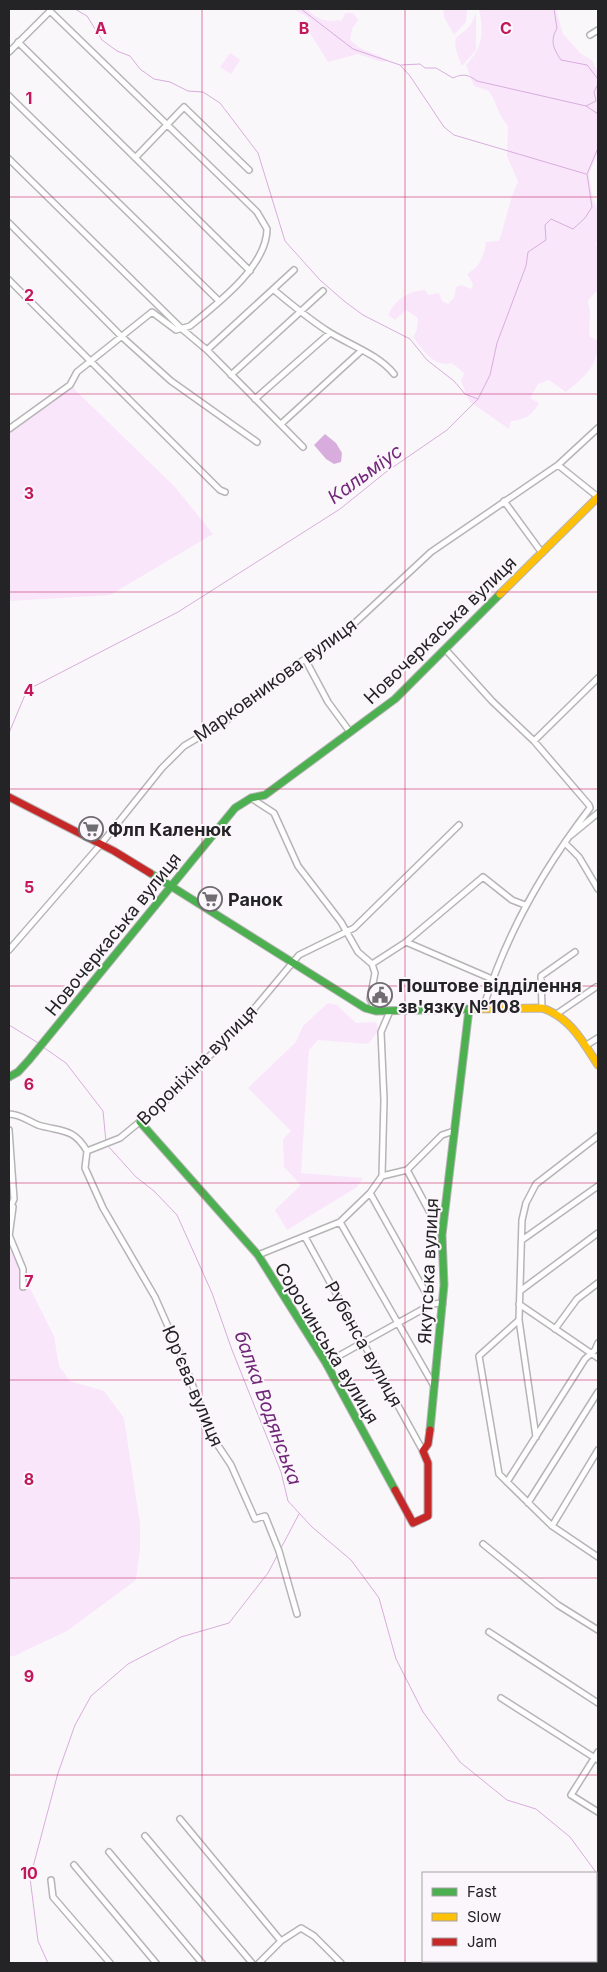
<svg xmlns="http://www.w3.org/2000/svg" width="607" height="1972" font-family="Inter,sans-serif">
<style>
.green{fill:#f9e6fb}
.water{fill:#d8addd}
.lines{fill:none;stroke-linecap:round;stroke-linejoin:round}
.stream{stroke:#d8addd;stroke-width:1}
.street-casing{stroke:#b6b4b6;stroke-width:8}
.fast-casing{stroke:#b6b4b6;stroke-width:9}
.slow-casing{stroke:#b6b4b6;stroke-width:9}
.jam-casing{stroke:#b6b4b6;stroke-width:9}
.street{stroke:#fefefe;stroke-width:5}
.fast{stroke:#4caf50;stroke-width:7}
.slow{stroke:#ffc107;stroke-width:7}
.jam{stroke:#c62828;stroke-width:7}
.grid{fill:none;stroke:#c2185b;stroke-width:1;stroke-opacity:0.55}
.labels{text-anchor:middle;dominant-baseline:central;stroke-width:4;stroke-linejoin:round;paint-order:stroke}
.street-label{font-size:18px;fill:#242325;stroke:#fbf6fb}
.poi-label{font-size:18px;font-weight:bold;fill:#242325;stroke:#fbf6fb;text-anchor:start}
.water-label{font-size:19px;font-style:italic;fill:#712879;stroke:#fbf6fb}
.grid-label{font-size:16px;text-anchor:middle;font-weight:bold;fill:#c2185b;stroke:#fbf6fb;stroke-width:4;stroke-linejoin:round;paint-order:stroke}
</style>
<rect width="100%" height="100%" fill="#faf7fa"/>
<path class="green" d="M293,9H307C317,19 326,23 339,20L342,21L345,13H353L358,20L352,29L350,40L360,48L388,60L382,62L358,54L328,62L306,27L309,18Z
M443,9H467L466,22L454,35L444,17Z
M479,9H556L563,34L581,54L592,60L598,73V152L589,174L593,200L598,210V238L596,243L598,252V290L588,300L590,313L589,336L598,341C598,367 585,376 566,392L549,380L538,384L530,398L539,403C533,415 524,420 511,421L509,429L469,401L461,381L464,373L452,363C434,368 422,349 413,337L417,330L418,318L406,310L395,320L388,315C396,299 408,291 425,290L428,295L439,293L442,301L448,304L454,298L456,287L461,285L472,289L473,284L467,274C480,266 484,257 486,242L499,241C506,221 509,200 518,182L507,156L508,126C498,115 497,103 489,91L474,86L466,65C483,48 484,32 479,9Z
M476,12V50L462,66C444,23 467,45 476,12Z
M230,53L240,60L231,74L220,67Z
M70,385L175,487L213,534L110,595L9,601V434Z
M328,1003L337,1005L356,1023L376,1022L379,1030L368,1044L318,1040L309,1050L301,1173L363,1178L357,1187L287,1230L275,1210L301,1185L284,1167L283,1139L291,1131L248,1088L296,1042L303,1026Z
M9,1247L54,1336L59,1366L70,1381L104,1391L124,1418L140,1524V1549L136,1580L67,1631L14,1656H9Z"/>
<path class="water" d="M325,434L336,443L342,453L341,462L334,464L326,459L314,445Z"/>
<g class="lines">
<path class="stream" d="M75,9L87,16L102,40L117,51L130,56L140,69L154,79L170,82L188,91L203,92L220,103L258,153L285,241L320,280L344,301L363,315L410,339L427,360L454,381L465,394L478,399
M301,9L353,49L400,65L410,76L444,127L454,135L586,174
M554,9L557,28C550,41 553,48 561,60L587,65L598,79
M401,65L420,64L425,68H436L453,78C463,73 469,75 477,81L586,106
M598,84L594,92L596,101L586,106L598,114
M9,733L27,690L178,612L340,509L386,472L447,430L478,399L490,375L497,343L526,266L528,252L546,240L545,225L551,219L573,229L585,218L592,207L587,174L598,148
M9,1025L40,1044
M43,1047L66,1063L103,1111L106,1142
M108,1146L136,1177L154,1191L177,1215L212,1293L232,1350L281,1472L288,1501L312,1527L351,1560L379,1598L396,1659L423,1712L460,1762L507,1800L536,1809L570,1837L598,1875
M281,1548L299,1514
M48,1963L38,1941L30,1878L58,1773L75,1725L91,1696L128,1664L153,1651L181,1637L229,1623L268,1573L278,1554"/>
<defs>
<path id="street" d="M590,35L598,30
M18,42L250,271
M9,52L50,11L257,212L267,229C267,266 217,304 190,326L176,330L152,312L77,372L70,385L9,429
M9,96L218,300
M136,157L184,107L249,170
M9,159L182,329L207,350L303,447
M9,223L121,336L171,381L257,442
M9,280L220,490L225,492
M274,290C292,305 310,320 329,332C350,345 379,355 394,374
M207,350L294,270
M231,375L323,291
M255,399L330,333
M281,424L362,350
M558,465L598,497
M504,501L542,553
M446,650L492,701L534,741L589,805L590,808C543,869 505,936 483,1009
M305,659L328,702L350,732
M534,741L598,678
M251,798L274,813L298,866L341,922L358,952L372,964L375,973L370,999L376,1011
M570,836L598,813
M565,843L579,857L598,889
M406,942L492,979
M9,950L101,844L162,768L184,746L226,721L281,675L344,633L431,552L558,465L598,428
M372,964L406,942L483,877L512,900L525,905
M542,1008L541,976L575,952
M558,1013L596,987
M585,1046L598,1038
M9,1114C20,1114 28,1121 38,1125C61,1132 73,1127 87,1151L120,1138L170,1097L248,1016L299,955L354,928L459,825
M9,1130L14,1199L9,1210
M87,1151L85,1168L103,1208L155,1297L182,1358L213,1438L231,1465L255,1519L265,1516L279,1551L297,1614
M407,1170L441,1233
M382,1176L407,1170L442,1135L454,1131
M370,1193L432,1304
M340,1222L434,1386
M9,1235L23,1269V1287
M9,1237L13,1207
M305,1237L423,1451
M522,1240L598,1186
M258,1255L340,1222L370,1193L382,1176L384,1100L381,1032L390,1011
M520,1291L598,1233
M519,1304L598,1358
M519,1320L479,1356L499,1474L552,1526L598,1557
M555,1329L577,1299L598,1283
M326,1363L432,1304L443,1303
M536,1437L519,1320L522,1220L526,1203L536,1184L598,1136
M507,1482L585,1359L595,1350L598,1343
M528,1503L598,1392
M552,1526L598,1450
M483,1544L558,1605L598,1630
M489,1632L598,1703
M501,1698L598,1760
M598,1752L571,1795L598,1812
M180,1819L281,1941
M145,1836L252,1963
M109,1852L202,1963
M74,1865L156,1963
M51,1880L53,1897L110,1963
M259,1963L281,1941L301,1928L314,1936L341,1963"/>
<path id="fast" d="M150,873L365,1008L376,1011L471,1009
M9,1077L18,1072L29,1060L235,808L251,798L265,795L395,699L500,594
M140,1122L258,1255L326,1363L395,1490
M430,1430L444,1285L442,1235L469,1009"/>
<path id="slow" d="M500,594L598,497
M471,1009L542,1008C570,1017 583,1042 598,1065"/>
<path id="jam" d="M9,797L114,851L150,873
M395,1490L413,1523L428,1516V1463L423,1451L428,1444L430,1430"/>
</defs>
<use href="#street" class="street-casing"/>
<use href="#fast" class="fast-casing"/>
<use href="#slow" class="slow-casing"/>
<use href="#jam" class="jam-casing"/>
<use href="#street" class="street"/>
<use href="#fast" class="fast"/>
<use href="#slow" class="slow"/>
<use href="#jam" class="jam"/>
</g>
<path class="grid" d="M202,9V1963M405,9V1963M9,197H598M9,394H598M9,592H598M9,789H598M9,986H598M9,1183H598M9,1380H598M9,1578H598M9,1775H598"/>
<defs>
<symbol id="supermarket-ring" viewBox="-11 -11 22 22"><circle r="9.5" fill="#fbf6fb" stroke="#6f6d70" stroke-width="1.5"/><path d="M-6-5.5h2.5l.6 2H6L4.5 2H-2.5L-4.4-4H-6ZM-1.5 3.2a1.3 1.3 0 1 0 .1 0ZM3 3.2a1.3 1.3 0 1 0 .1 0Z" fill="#6f6d70"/></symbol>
<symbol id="civic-ring" viewBox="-11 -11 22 22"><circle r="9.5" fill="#fbf6fb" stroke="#6f6d70" stroke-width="1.5"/><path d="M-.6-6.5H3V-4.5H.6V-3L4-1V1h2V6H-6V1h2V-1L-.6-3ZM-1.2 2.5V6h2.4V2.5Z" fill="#6f6d70"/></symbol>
</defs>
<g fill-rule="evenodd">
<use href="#supermarket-ring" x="77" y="815" width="28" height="28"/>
<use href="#supermarket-ring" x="196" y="885" width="28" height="28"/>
<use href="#civic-ring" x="366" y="981" width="28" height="28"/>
</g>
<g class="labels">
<g class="street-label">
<text transform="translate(440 630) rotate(-44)">Новочеркаська вулиця</text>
<text transform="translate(275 680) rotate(-36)">Марковникова вулиця</text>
<text transform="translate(113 934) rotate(-51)">Новочеркаська вулиця</text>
<text transform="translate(197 1065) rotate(-45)">Вороніхіна вулиця</text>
<text transform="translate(428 1271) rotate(-87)">Якутська вулиця</text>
<text transform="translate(327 1343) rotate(59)">Сорочинська вулиця</text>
<text transform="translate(364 1344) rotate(61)">Рубенса вулиця</text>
<text transform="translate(193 1386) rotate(67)">Юр’єва вулиця</text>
</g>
<g class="poi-label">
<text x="108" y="829">Флп Каленюк</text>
<text x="228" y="899">Ранок</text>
<text x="398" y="985">Поштове відділення<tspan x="398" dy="21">зв'язку №108</tspan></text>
</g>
<g class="water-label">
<text transform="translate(365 474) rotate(-36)">Кальміус</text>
<text transform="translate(268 1408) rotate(70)">балка Водянська</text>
</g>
</g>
<g class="grid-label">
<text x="101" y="34">A</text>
<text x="304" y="34">B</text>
<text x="506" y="34">C</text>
<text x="29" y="104">1</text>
<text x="29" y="301">2</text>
<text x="29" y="499">3</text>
<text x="29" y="696">4</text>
<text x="29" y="893">5</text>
<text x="29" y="1090">6</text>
<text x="29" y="1287">7</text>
<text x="29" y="1485">8</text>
<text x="29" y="1682">9</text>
<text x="29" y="1879">10</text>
</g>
<rect width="607" height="1972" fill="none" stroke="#242325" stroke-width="20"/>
<rect x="422" y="1872" width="175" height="90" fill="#fbf6fb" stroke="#a5a2a5"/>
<rect x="432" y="1888" width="25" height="8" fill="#4caf50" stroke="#a5a2a5"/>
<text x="467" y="1897" font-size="15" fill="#242325">Fast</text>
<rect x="432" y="1913" width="25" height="8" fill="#ffc107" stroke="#a5a2a5"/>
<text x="467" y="1922" font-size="15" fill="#242325">Slow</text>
<rect x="432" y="1938" width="25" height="8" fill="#c62828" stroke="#a5a2a5"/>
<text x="467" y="1947" font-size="15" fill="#242325">Jam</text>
</svg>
